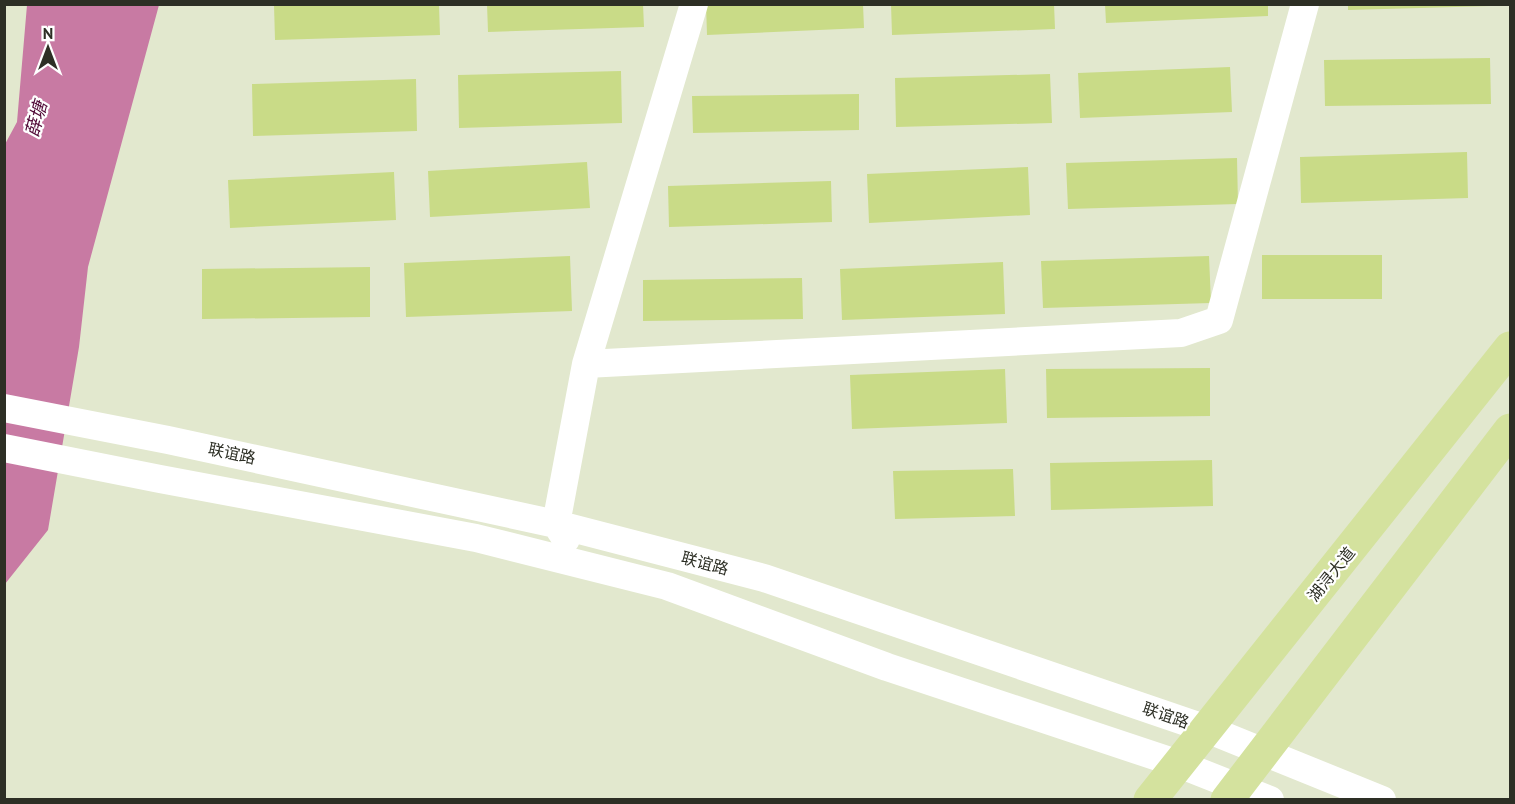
<svg xmlns="http://www.w3.org/2000/svg" width="1515" height="804" font-family="'PT Sans','Noto Sans SC',sans-serif">
<style>
.water{fill:#c87aa3}
.building{fill:#c9db87}
.lines{fill:none;stroke-linecap:round;stroke-linejoin:round}
.minor{stroke:#fff;stroke-width:28}
.major{stroke:#d4e29e;stroke-width:33}
.labels{text-anchor:middle;dominant-baseline:central;stroke-width:4.5;stroke-linejoin:round;paint-order:stroke}
.street-label{font-size:16px;fill:#2d2f25;stroke:#fff}
.water-label{font-size:18px;font-style:italic;fill:#520b38;stroke:#fff}
</style>
<rect width="100%" height="100%" fill="#e2e8ce"/>
<path class="water" d="M27,5H159L88,267L79,347L48,530L5,584L4,146L17,122Z"/>
<path class="building" d="M487,4H643L644,27L488,32Z
M706,4H863L864,28L707,35Z
M891,4H1054L1055,29L892,35Z
M1105,4H1268V16L1106,23Z
M1348,4H1491V6L1348,10Z
M274,5H439L440,35L275,40Z
M1490,58L1491,104L1325,106L1324,60Z
M1230,67L1232,112L1080,118L1078,73Z
M621,71L622,123L459,128L458,75Z
M1050,74L1052,123L896,127L895,78Z
M416,79L417,131L253,136L252,84Z
M859,94V130L693,133L692,96Z
M1467,152L1468,198L1301,203L1300,157Z
M1237,158L1238,204L1068,209L1066,163Z
M587,162L590,208L430,217L428,171Z
M1028,167L1030,215L869,223L867,174Z
M394,172L396,220L230,228L228,180Z
M831,181L832,222L669,227L668,186Z
M1262,255H1382V299H1262Z
M570,256L572,311L406,317L404,263Z
M1209,256L1211,303L1043,308L1041,261Z
M1003,262L1005,314L842,320L840,269Z
M370,267V317L202,319V269Z
M802,278L803,319L643,321V280Z
M1210,368V416L1047,418L1046,369Z
M1005,369L1007,423L852,429L850,375Z
M1212,460L1213,506L1051,510L1050,463Z
M1013,469L1015,516L895,519L893,471Z"/>
<g class="lines">
<path class="minor" d="M586,364L1181,333L1219,320L1305,4
M4,408L168,440L556,524L764,578L1207,729L1382,800
M4,448L160,479L476,538L667,586L887,667L1179,764L1270,800
M566,539L556,524L586,364L694,4"/>
<path class="major" d="M1150,800L1510,348
M1227,800L1510,430"/>
</g>
<g class="labels">
<g class="street-label">
<text transform="translate(232 453) rotate(12)">联谊路</text>
<text transform="translate(705 563) rotate(15)">联谊路</text>
<text transform="translate(1331 574) rotate(-51)">湖浔大道</text>
<text transform="translate(1166 715) rotate(19)">联谊路</text>
</g>
<g class="water-label">
<text transform="translate(36 119) rotate(-75)">薛塘</text>
</g>
</g>
<rect width="1515" height="804" fill="none" stroke="#2d2f25" stroke-width="12"/>
<g transform="translate(48 48)" stroke="#ffffff" stroke-width="4.5" paint-order="stroke">
<path d="M0-4.5L10 22L0 15L-10 22Z" fill="#2d2f25"/>
<text y="-9" font-size="16" font-weight="bold" text-anchor="middle" fill="#2d2f25">N</text>
</g>
</svg>
